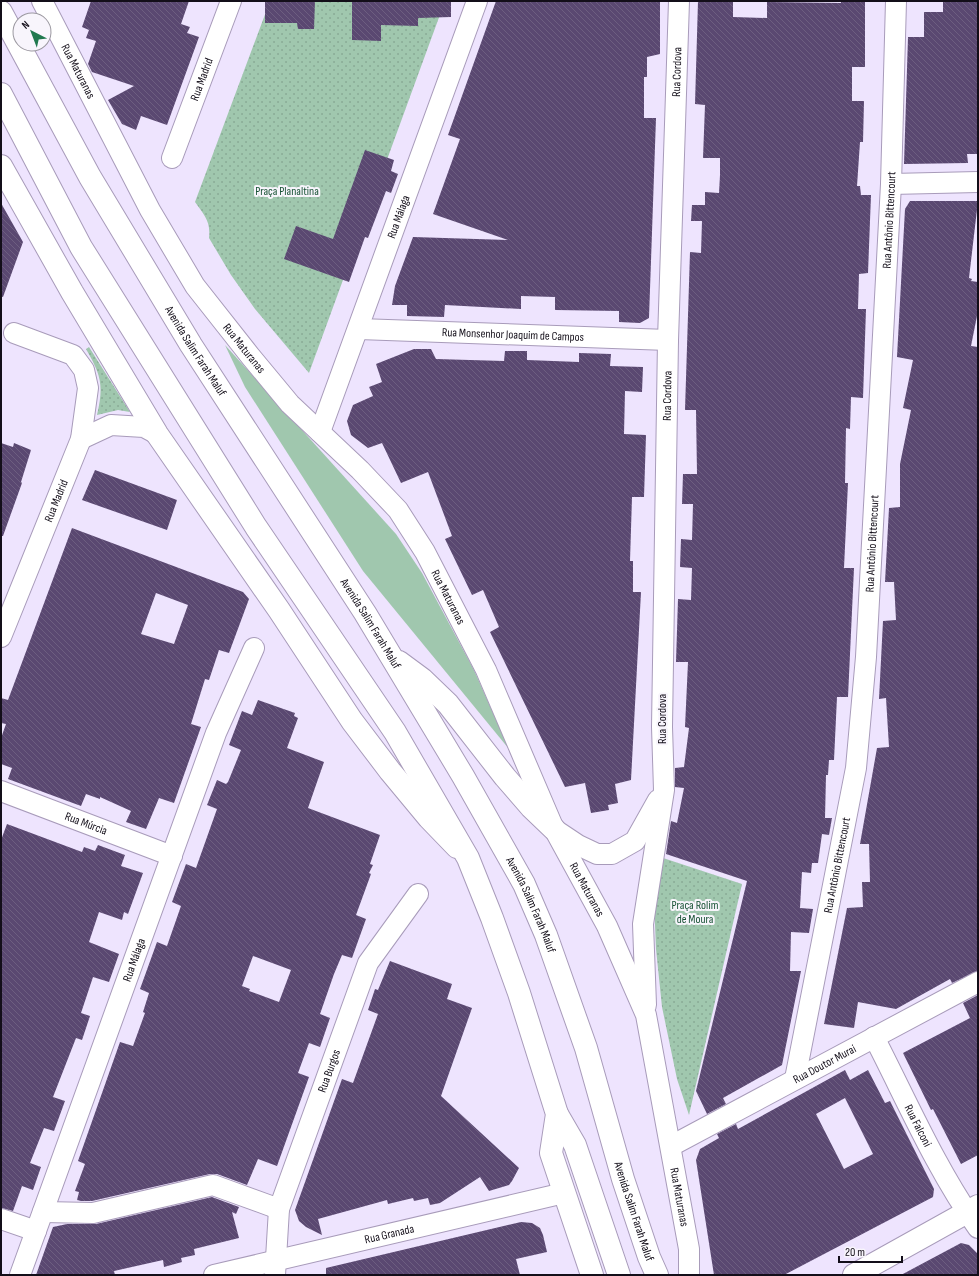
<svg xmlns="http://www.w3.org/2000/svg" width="979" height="1276" font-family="'Sofia Sans Condensed',sans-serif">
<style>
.grass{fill:#a0c7ae}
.park{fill:url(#park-dots)}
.building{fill:url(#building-back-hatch);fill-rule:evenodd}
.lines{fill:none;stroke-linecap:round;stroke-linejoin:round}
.street-casing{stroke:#a89bba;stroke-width:22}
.secondary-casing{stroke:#a89bba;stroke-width:24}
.highway-casing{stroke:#a89bba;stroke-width:24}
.street{stroke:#fff;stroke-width:20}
.secondary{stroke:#fff;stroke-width:22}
.highway{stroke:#fff;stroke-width:22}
.labels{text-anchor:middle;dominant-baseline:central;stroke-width:4;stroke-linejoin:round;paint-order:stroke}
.street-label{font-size:12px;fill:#130e19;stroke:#f8f5fc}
.park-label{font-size:12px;fill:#165133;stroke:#f8f5fc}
</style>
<defs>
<pattern id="park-dots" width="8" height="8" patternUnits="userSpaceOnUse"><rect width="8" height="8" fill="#a0c7ae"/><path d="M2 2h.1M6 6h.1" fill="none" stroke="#89aa95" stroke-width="1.8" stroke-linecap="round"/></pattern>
<pattern id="building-back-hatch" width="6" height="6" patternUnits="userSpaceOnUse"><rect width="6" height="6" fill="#5a4871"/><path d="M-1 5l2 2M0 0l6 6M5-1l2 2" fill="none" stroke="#6d5e80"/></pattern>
</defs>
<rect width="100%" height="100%" fill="#eee4fe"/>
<path class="grass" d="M225,345L396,534L422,573L474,670L509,749L363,571L245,387Z"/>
<path class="park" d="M270,1H445L309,373L255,309L231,275L209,238C211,221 204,215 195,202Z
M89,347L130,412L118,410L97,415C104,385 101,375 86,349Z
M660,857L742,884L689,1115L677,1079L662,1007L656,949L654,900Z"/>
<path class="building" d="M91,1H189L181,24L190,27L187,33L199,37L167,125L141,116L136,130L122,124L108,100L134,86L92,72L88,64L96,41L86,38L89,30L82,27Z
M265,1H315L314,29H298L297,23H265Z
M352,1H451V17L418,18V26L381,25V41L352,40Z
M496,1H660V54L647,57V77H644V118H656L649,318L640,323L619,322V311L555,310V297L521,296V309L445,305L444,317L407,316V305H392L395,286L413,237L508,240L433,214L460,139L448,135Z
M698,1H733V17L767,18V2L841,3V1H865V67H852V101H864L863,142H860L857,186H860L861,195H871L868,273L859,274L858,309H866L863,398L851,397L850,429L846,428L845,483H848L844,568H854L848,697H837L834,760H829L828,775H826L825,818H832L829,835L822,834L818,863H812L811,873L802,872L800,908L813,909L809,933L791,932L790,971H801L782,1065L723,1098L726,1104L707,1114L696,1091L747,881L666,854L671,821L677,823L684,788L675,787V768L684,767L689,728L685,727L688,662H676L678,599L691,600L692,568L680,567L681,539L692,540L693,504H682L683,474H697L696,410H685L690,252L701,253L702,221H691L692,205H705V192L719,193L720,175V158H703L705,105L695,104Z
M978,1V154H967L968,163L904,164L908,37H924V12H943V2Z
M365,150L394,160L391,171L398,174L391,193L386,191L368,238L365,237L349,282L284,259L296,226L333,239Z
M910,201H978L969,278L972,279L971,281L978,282V311L971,346L978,347V971L952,983L950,979L896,1009L858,1002L854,1028L824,1024L847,908L863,907L862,882H870L869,844H860L877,748L889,747L886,698L879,699L883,621L896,620L894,582H885L889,508L900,507V464L911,410L903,408L913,360L897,357L905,209Z
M1,203L23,242L3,297H1Z
M414,349H431L436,359L504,361L505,351H527V360L579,362V353L611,354L610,366L643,367L642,392L625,391L624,434L646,435L644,497H632L630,561H633V592H641L631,780L615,784L618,803L608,805L609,810L591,813L585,783L565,787L490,632L499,627L483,590L472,595L445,539L452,536L428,472L401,483L382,443L368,448L351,435L347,421L353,405L373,396L369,387L382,382L376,364Z
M1,443L13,447L14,443L31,450L21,482L22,483L3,536H1Z
M95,470L177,500L167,530L82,500Z
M72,528L243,592L249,599L229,653L219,650L209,680L205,679L191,724L201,727L174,803L159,798L146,829L126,822L131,811L100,797V799L86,794L81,806L8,779L12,768L1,764V738L6,724L1,723V698L8,700ZM156,593L188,605L174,644L141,634Z
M258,700L295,713L294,716L298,718L287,748L324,762L308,808L380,835L370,864L373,865L369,873L371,874L356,915L366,919L352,958L342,955L334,974L320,1014L330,1018L320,1047L309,1043L298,1073L309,1077L277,1166L258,1159L247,1185L217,1174H210L92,1201H81L77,1200L79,1192L75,1191L85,1164L78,1161L120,1042L133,1046L145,1013L143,1012L149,993L140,989L157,942L167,946L181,906L172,902L186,864L196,868L217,809L207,805L217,780L226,784L228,782L241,750L229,745L242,711L252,715ZM253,956L291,970L279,1002L249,991L250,989L242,986Z
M7,824L82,852L84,847L95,851L98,845L125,855L121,866L143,873L128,914L124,912L122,920L99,912L89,942L119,954L109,982L93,977L81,1013L90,1016L82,1040L76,1038L53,1097L65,1101L54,1131L44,1128L30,1163L41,1167L33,1190L22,1186L13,1211L1,1208V840Z
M390,961L452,984L447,999L472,1008L441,1096L519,1168L512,1181L509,1185L489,1191L480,1177L440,1203L430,1205L428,1198L414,1201L413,1198L388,1204L387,1200L318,1219L322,1235L306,1227L299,1221L295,1210L342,1079L353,1083L378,1014L368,1010L375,989L378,990Z
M978,995V1155L961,1164L933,1109L931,1110L903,1053L970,1018L963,1003Z
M845,1070L850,1080L868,1070L885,1103L890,1101L934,1189L933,1197L784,1275H714L696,1160L700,1149L719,1138L717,1134L736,1124L738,1129ZM845,1098L873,1154L844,1169L816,1114Z
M212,1197L239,1207L236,1214L232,1212L239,1238L194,1249L195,1255L181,1258L182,1262L164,1267L163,1260L114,1271L115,1275H36L53,1227L67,1224H96Z
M521,1222L532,1223L540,1228L543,1235L547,1252L516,1259L520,1275H326V1268Z
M961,1243L969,1245L978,1254V1275H901Z"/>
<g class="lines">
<defs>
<g id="street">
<path id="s1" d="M42,1L150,210L195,286L251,357L290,404L360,470L398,510L425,552L486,670L554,829L607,926L646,1015L689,1249V1275"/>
<path id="s2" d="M172,158L231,1"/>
<path d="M891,184L978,182"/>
<path id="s3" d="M359,329L668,340"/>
<path id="s4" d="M320,432L477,1"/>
<path d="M81,439L111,425L144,427L157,434"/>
<path id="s5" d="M1,637L81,439L88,388L84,370L73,355L14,333"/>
<path id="s6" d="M1,791L172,856"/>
<path d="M557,831L578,845L597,854H612L635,841L658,800"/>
<path id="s7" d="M646,1005L643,924L664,790L662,727L668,340L679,1"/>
<path id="s8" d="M874,1037C907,1101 936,1169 978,1228"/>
<path id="s9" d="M795,1079L856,768L866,657L891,184L896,1"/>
<path id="s10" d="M671,1146L978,982"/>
<path d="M43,1212L93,1213L213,1185L279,1209"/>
<path d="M1,1219L36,1231"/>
<path id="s11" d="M20,1275L216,733L254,648"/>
<path id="s12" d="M214,1275L564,1193"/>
<path id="s13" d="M275,1275L279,1209L368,963L418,894"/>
</g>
<path id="secondary" d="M1,166L72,292L157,434L279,610L352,721L390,771L429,818L457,847
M854,1275L978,1206"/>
<g id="highway">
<path id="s14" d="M1,12L90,177L191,345L365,613L463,776L524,884L546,935L586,1048L623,1179L649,1257L657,1275"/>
<path d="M1,94L81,247L256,527L395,732L468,858L492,918L519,993L557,1114L551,1153L592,1275"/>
<path d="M399,662L422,679L448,704L505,777L531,807L554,829"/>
<path d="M557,1114L575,1145L619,1275"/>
</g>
</defs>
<use href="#street" class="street-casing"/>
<use href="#secondary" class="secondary-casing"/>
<use href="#highway" class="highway-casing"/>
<use href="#street" class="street"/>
<use href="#secondary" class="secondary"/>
<use href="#highway" class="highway"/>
</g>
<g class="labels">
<g class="street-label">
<text stroke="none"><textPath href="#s1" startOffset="79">Rua Maturanas</textPath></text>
<text stroke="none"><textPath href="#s7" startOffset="935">Rua Cordova</textPath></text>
<text stroke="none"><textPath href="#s2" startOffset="84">Rua Madrid</textPath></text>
<text stroke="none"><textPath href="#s4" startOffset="229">Rua Málaga</textPath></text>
<text stroke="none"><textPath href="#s9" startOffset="866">Rua Antônio Bittencourt</textPath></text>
<text stroke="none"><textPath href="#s3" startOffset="154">Rua Monsenhor Joaquim de Campos</textPath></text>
<text stroke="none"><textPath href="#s1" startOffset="403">Rua Maturanas</textPath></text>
<text stroke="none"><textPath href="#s14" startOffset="391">Avenida Salim Farah Maluf</textPath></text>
<text stroke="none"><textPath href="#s7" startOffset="611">Rua Cordova</textPath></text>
<text stroke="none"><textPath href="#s5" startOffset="147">Rua Madrid</textPath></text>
<text stroke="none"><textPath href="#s9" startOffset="542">Rua Antônio Bittencourt</textPath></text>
<text stroke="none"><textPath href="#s1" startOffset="727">Rua Maturanas</textPath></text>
<text stroke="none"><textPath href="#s14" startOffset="715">Avenida Salim Farah Maluf</textPath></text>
<text transform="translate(662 719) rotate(-90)">Rua Cordova</text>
<text stroke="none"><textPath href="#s6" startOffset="91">Rua Múrcia</textPath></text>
<text stroke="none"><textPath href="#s9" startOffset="218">Rua Antônio Bittencourt</textPath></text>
<text stroke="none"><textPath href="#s1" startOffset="1051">Rua Maturanas</textPath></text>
<text stroke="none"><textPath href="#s14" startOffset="1039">Avenida Salim Farah Maluf</textPath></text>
<text stroke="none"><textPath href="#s11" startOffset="335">Rua Málaga</textPath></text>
<text stroke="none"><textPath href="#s10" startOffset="174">Rua Doutor Murai</textPath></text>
<text stroke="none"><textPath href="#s13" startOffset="213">Rua Burgos</textPath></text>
<text stroke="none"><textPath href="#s8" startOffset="99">Rua Falconi</textPath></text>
<text stroke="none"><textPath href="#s1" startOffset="1375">Rua Maturanas</textPath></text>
<text stroke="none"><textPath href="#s14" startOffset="1363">Avenida Salim Farah Maluf</textPath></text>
<text stroke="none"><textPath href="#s12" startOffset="180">Rua Granada</textPath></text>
</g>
<g class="park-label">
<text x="287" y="191">Praça Planaltina</text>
<text x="695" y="905">Praça Rolim<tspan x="695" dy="14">de Moura</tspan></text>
</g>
</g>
<rect width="979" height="1276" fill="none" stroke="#130e19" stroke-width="4"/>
<g transform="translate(32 32) rotate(318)"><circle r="19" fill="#f8f5fc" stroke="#9c99a1"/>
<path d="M0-3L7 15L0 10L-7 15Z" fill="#20794e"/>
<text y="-6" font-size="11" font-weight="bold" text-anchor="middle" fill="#130e19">N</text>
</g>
<path d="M839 1256v6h63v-6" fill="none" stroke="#130e19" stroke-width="2"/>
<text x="845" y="1256" font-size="12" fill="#130e19" stroke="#f8f5fc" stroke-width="3" paint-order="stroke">20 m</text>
</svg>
